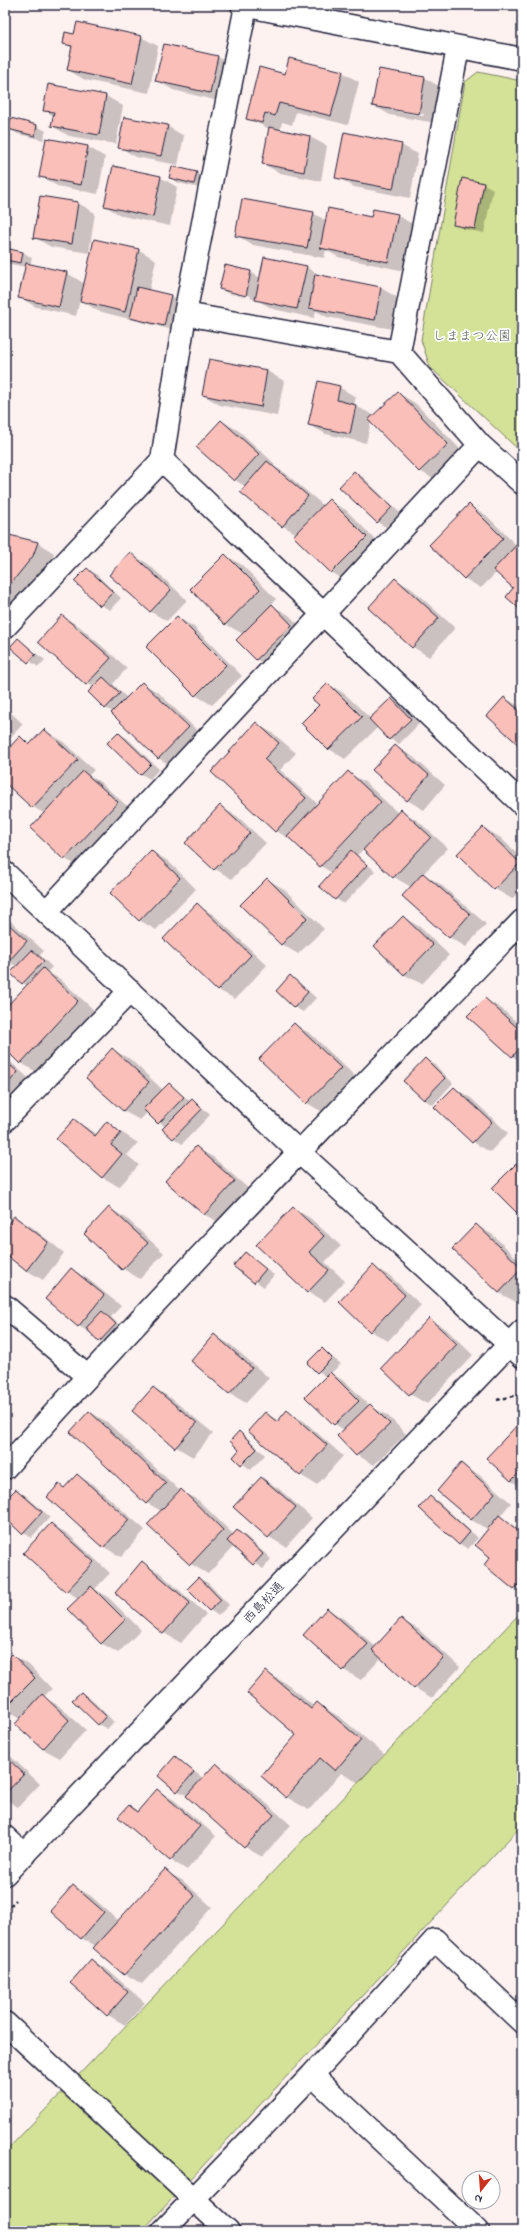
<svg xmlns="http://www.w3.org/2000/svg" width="527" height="2236" font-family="'Indie Flower','Klee One',sans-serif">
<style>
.green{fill:#d3e296;stroke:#7a8268}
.shadow{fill:#0003;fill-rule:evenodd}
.building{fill:#fbbfba;stroke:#22223b}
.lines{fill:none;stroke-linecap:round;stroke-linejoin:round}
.minor-casing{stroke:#22223b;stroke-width:25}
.tertiary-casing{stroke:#22223b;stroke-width:25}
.path{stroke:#22223b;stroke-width:2.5;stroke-dasharray:4 3;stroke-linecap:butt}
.minor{stroke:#fff;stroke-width:22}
.tertiary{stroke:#fff;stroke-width:22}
.labels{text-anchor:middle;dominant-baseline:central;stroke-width:3.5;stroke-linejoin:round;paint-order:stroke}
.park-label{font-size:13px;fill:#575c56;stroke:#fff}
.street-label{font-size:13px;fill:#22223b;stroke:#fff}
</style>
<rect width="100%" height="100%" fill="#fef2f1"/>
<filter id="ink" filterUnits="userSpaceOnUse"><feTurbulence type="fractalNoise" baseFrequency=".025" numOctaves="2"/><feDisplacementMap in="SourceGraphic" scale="8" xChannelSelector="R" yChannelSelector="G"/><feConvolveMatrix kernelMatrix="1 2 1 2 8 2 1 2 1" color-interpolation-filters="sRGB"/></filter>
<g filter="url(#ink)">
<path class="green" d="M478,72L522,81V453L430,367L421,340L465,82Z
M522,1611V1825L142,2231H5V2152Z"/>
<path class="shadow" d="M75,35L141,37L158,46L149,93L85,80L68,70L72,48L64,43Z
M165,45L218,57L235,67L227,103L173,90L156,80Z
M380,70L425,78L442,88L436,123L390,115L373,105ZM390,108L424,114L423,116L390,110Z
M342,72L359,82L348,125L296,112L292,125L282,122L280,131L310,137L327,146L321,181L280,173L263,164L269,129L247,118L286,75Z
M48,85L106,96L123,106L116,144L69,136L52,126L54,116L44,110Z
M12,119L37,126L46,131L43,140L18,134L9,129Z
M167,126L184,136L178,165L136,157L119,147Z
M47,140L88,147L105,157L98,194L57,186L40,176Z
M401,145L418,154L410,198L354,187L337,177Z
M196,173L205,178L203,189L179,183L170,178Z
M160,177L177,187L170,226L122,216L105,206Z
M484,184L493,189L484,233L463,229L454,224Z
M41,197L78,203L95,213L89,253L51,247L34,237Z
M313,213L327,221L397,215L414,225L405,271L338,257L326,250L324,258L253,245L236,235Z
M95,240L139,250L156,260L149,291L171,296L180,301L173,330L98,311L80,300L76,316L36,307L19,297L26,267L5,263V249L23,252L32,258L30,265L67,273L85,284Z
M226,266L251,272L260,278L306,267L324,277L381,288L398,298L392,329L327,317L316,311L314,318L273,309L255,299L229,294L220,289ZM228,290L251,296L250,298L228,293Z
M267,371L284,381L277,416L220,405L203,395Z
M339,387L356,397L354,405L373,415L372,418L398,393L415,403L465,454L437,481L420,471L371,422L366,443L326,434L309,425Z
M222,421L239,431L275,464L273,466L284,472L324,506L329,501L346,510L383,547L348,582L331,572L297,534L283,526L246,487L235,480Z
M354,472L363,477L400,513L386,527L377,522Z
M469,505L486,515L517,546L522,540V610L515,588L497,572L481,588L464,578Z
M5,535L38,543L54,553L50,566L16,608L5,601Z
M130,554L147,563L187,600L167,621L151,612L111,575Z
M225,555L242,565L276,599L271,605L289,615L308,635L274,669L257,660L237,640L243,634L225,624Z
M87,569L96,574L121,598L110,610L101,605Z
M395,579L412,589L455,628L429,657L413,647Z
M62,616L79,626L127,668L113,684L127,698L142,683L159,693L205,738L175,768L158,758L113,712L105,708L94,688L39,642Z
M177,617L194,627L242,676L212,705L195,695Z
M18,640L45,660L38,667L11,647Z
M328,684L345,694L371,719L391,699L400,704L419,724L399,744L390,739L378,727L345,759L329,749L320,705Z
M505,698L522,708V747Z
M5,707L23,724L5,743Z
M257,724L274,734L296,753L280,770L318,804L348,773L365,782L399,814L402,811L418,821L448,848L423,874L440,884L486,924L466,947L449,937L411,887L394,877L364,849L357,855L375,871L344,904L336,899L332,873L321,866L293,841L276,831L212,772Z
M44,730L61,740L94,770L89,775L100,782L134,812L82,868L65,859L45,814L33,807L5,781V754L20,737L31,744Z
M118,733L127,738L159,769L150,779L141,774L108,743Z
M395,746L412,756L445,785L424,810L407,800Z
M220,807L237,816L266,843L232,879L215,869L186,843Z
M484,828L501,838L522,859V888L512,899L495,889Z
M151,851L168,861L196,889L156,930L139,920Z
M267,879L284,889L324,929L298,954L281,944Z
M197,905L214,915L267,965L235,999L218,990Z
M5,916L44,951L40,955L52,967L47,972L60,979L95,1011L38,1073L21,1063L5,1048V1010L27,986L11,973L17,967L5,959Z
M403,917L420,927L449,955L422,984L405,975L375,946Z
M291,977L299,982L316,998L303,1012L294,1007Z
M485,999L502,1009L522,1027V1062L512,1056Z
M294,1024L311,1034L357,1078L324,1113L307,1103Z
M113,1050L130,1059L163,1090L169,1084L191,1102L201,1106L210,1115L182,1144L174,1138L166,1127L147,1113L140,1120L123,1111L88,1078Z
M5,1057L34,1083L17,1102L5,1094Z
M425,1059L434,1064L453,1083L433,1105L424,1100Z
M454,1088L471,1098L508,1133L490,1152L473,1142L436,1107Z
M74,1120L97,1134L107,1123L138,1143L127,1155L139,1165L119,1187L102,1177Z
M196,1148L213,1157L251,1191L222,1224L205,1215L167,1181Z
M109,1208L126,1218L164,1253L140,1279L123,1269L85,1234Z
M293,1208L310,1218L341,1246L325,1262L345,1281L325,1302L308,1292Z
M15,1217L32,1227L64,1253L43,1280L26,1270L5,1253V1230Z
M476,1225L493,1235L522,1263V1296L516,1302L499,1293Z
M245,1254L274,1275L264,1287L235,1266Z
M373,1267L390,1276L421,1305L388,1341L371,1331Z
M71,1269L88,1279L121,1306L111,1317L124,1330L109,1346L79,1326L47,1299Z
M429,1319L446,1329L473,1355L427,1404L410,1394Z
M214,1335L231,1345L269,1378L246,1403L229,1393Z
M322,1349L341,1364L331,1373L347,1383L370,1406L387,1415L406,1434L374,1465L357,1455L344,1430L335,1424L307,1396L326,1377L309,1363Z
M154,1388L171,1398L213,1433L193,1457L176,1447Z
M90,1412L107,1422L180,1491L198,1500L234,1535L237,1531L246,1536L271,1559L263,1569L234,1546L208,1574L191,1564L161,1511L147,1503L71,1432Z
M287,1412L304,1421L343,1456L317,1485L300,1475L265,1413L279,1421Z
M522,1422V1487L511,1481Z
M239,1433L248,1438L265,1455L251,1470L234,1457L241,1450Z
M461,1465L478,1474L511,1503L499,1517L522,1531V1593L515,1589L492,1557L489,1530L471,1520Z
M77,1475L94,1485L145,1530L121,1557L104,1547L65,1489Z
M261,1478L278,1488L312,1518L286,1547L269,1537L235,1507Z
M16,1490L25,1495L50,1517L31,1538L5,1517V1502Z
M431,1497L439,1502L478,1538L468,1549L460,1544Z
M51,1524L68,1534L110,1573L95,1589L108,1597L141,1630L118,1653L101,1643L79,1599L67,1591L25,1553Z
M142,1563L159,1572L206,1614L181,1643L164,1633L116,1593Z
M199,1578L208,1583L229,1605L218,1616L210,1610L188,1589Z
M327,1609L344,1619L376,1647L402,1620L418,1629L460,1667L432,1698L415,1688L382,1657L361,1680L344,1670L304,1635Z
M12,1655L29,1665L52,1689L43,1697L59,1706L86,1730L60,1758L43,1749L16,1724L20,1719L5,1710V1662Z
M266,1672L289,1685L314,1707L317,1704L340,1717L384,1754L359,1783L341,1773L309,1810L286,1797L297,1735Z
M81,1693L90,1698L114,1722L107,1729L98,1724Z
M5,1751L40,1784L18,1807L5,1799Z
M175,1757L203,1778L216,1764L233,1774L291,1825L262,1857L245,1847L187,1795L178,1791Z
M157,1790L174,1800L216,1836L187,1870L171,1860L129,1806L139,1812Z
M165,1871L182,1880L212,1907L142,1984L125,1974L95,1948L96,1946L81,1938L74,1886L91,1896L119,1921Z
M92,1960L108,1970L145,2003L125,2025L108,2015L71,1983Z"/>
<path class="building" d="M77,22L142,36L132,84L67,70L72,46L63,44L65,32L74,34Z
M164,44L218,56L210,93L155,81Z
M289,58L343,71L331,116L279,103L275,116L265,113L262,123L246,119L259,67L285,74Z
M379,69L425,77L419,114L372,106Z
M48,84L106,95L99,135L51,126L54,112L43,111Z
M124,117L168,125L161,156L118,148Z
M11,118L37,125L35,136L8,129Z
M269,127L310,136L304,172L262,164Z
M344,132L402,144L393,189L335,178Z
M46,138L88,146L81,185L39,177Z
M113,166L161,176L153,217L104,206Z
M172,166L197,172L194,184L169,178Z
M462,178L484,183L475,229L453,225Z
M40,196L78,202L72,244L33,238Z
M242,199L314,212L307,248L235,236Z
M328,208L371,217L373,209L398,214L388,262L320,248Z
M94,239L139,249L125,312L80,301Z
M5,248L23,252L21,263L5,260Z
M264,257L307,266L297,309L255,300Z
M26,263L67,272L59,307L18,298Z
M225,265L251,271L246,296L219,289Z
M315,274L381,287L375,320L309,308Z
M137,287L171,295L164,326L130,318Z
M209,359L267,370L261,407L202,395Z
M318,381L340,386L337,400L356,405L350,434L308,425Z
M398,392L448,444L419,472L368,420Z
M221,420L259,454L234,481L196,447Z
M267,461L308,496L282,527L240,492Z
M354,471L392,507L377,523L339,487Z
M329,499L367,537L331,573L293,536Z
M469,504L503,538L464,579L429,545Z
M5,534L38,542L33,556L5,591Z
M522,539V611L506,597L513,588L493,570Z
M130,552L171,590L150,612L109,575Z
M225,554L260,589L225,625L190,589Z
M87,568L113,592L100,606L74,581Z
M395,578L439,618L412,648L368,608Z
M272,604L292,625L256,660L236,640Z
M62,615L111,658L86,685L38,642Z
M177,616L226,665L195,696L146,647Z
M18,638L36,654L28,663L10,647Z
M103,677L120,693L105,709L88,692Z
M142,682L189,727L158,759L111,713Z
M328,683L362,717L328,750L301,723L319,705L312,699Z
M504,697L522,713V748L487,716Z
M391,698L411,719L389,740L369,719Z
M256,722L279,743L264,759L306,798L275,832L211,772Z
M44,729L78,760L32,808L5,783V752L20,736L29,745Z
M118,732L151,764L140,775L107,743Z
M395,745L429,775L407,801L372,770Z
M83,771L118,802L64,860L30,828Z
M348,771L381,802L320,867L287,836Z
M220,805L250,833L214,870L185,843Z
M401,809L431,837L393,878L363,850Z
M483,827L520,863L494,890L457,854Z
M151,850L180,878L139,921L110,893Z
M351,850L367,865L335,900L319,886Z
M423,873L470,914L449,938L402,896Z
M267,878L307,918L281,945L240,905Z
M197,903L251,955L217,991L163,939Z
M403,916L433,945L404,975L374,946Z
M5,921L27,941L7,963L5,961Z
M32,950L44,961L22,984L10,973Z
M43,968L78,1001L20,1064L5,1049V1008Z
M290,975L308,992L294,1008L276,991Z
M522,977V988L517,982Z
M485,998L522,1032V1046L512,1057L467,1016Z
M294,1023L341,1068L306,1104L259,1059Z
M112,1048L149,1082L123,1111L86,1078Z
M425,1058L445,1078L424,1100L403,1081Z
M5,1061L18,1072L5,1087Z
M169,1083L184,1097L158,1124L143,1109Z
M454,1087L492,1122L472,1143L434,1107Z
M192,1099L202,1109L173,1139L162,1129Z
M74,1119L95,1136L107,1121L121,1133L111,1145L122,1154L102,1178L56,1139Z
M196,1146L235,1181L204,1215L165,1181Z
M516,1164L522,1171V1218L492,1188Z
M109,1207L148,1243L122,1270L84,1234Z
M293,1207L324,1236L309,1252L329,1270L307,1293L256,1245Z
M14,1216L48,1242L26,1271L5,1254V1228Z
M476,1224L522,1268L499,1293L452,1249Z
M245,1252L266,1269L254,1283L233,1266Z
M373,1265L405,1295L370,1332L339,1302Z
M71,1268L104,1295L78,1327L45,1299Z
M102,1311L116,1324L99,1342L86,1328Z
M429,1318L457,1344L409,1395L381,1368Z
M214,1334L252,1368L229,1394L191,1361Z
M322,1348L332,1358L317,1373L307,1363Z
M330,1372L359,1401L334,1425L305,1397Z
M153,1387L197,1423L175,1448L132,1411Z
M370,1404L390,1424L356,1456L337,1436Z
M287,1410L327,1445L300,1476L248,1431L265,1412L277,1422Z
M89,1411L166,1483L146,1504L70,1432Z
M522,1420V1470L511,1481L486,1458Z
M239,1431L257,1449L241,1465L233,1457L239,1450L230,1441Z
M461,1463L495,1493L471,1520L437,1491Z
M77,1474L129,1520L103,1548L47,1497L59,1484L64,1488Z
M261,1477L296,1507L268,1538L233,1507Z
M16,1489L42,1512L22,1534L5,1518V1500Z
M181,1489L223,1530L190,1565L147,1525Z
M430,1496L470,1532L459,1545L419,1508Z
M499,1515L522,1534V1580L514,1590L484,1565L490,1557L475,1545Z
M51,1523L94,1562L66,1592L23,1553Z
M237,1530L263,1554L253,1565L227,1541Z
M142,1561L190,1603L163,1634L115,1593Z
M199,1577L221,1600L209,1611L187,1589Z
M91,1586L125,1620L101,1644L67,1609Z
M327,1608L368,1644L343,1671L303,1635Z
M401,1618L444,1657L414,1689L372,1650Z
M12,1654L35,1678L5,1708V1661Z
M266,1671L311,1709L317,1702L361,1740L335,1771L320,1758L286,1798L261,1776L296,1735L247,1693Z
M81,1692L106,1716L98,1725L72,1700Z
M42,1694L69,1720L43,1749L15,1724Z
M5,1756L24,1774L5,1794Z
M175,1756L194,1772L177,1792L158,1776Z
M216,1763L274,1815L244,1848L186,1796Z
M157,1789L200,1826L170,1861L118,1817L129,1805L137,1812Z
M165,1869L195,1896L124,1975L93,1948Z
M73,1885L104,1912L81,1939L50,1911Z
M91,1959L128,1992L107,2016L70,1983Z"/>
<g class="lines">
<defs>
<path id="minor" d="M458,48L399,352L480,445L522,483
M185,314L399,352
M162,460L522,804
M5,627L162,460L185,314L246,6
M5,873L299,1152L522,1356
M46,912L480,445
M5,1120L130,991
M5,1306L87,1376
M5,1468C172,1281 348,1102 522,921
M5,1837L24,1855
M5,2023L228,2231
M312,2075L478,2231
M163,2231L312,2075L435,1940L522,2022"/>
<path id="tertiary" d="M242,5L522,59
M5,1874L522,1331"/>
</defs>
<use href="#minor" class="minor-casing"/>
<use href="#tertiary" class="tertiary-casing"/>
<path class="path" d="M497,1400L522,1394
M5,1911L16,1900"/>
<use href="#minor" class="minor"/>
<use href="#tertiary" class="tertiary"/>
</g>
</g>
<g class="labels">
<g class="park-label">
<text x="472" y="336">しままつ公園</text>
</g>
<g class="street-label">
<text transform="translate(264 1603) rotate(-46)">西島松通</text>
</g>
</g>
<rect width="527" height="2236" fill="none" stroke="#fff" stroke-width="20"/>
<rect x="10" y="10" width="507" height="2216" fill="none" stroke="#22223b" stroke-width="1.5" filter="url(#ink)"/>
<g transform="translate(481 2190) rotate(197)"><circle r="19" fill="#ffffff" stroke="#a7a7b1"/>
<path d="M0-3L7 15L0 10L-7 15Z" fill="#c8321e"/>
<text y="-6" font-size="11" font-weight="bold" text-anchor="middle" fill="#22223b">N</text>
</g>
</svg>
